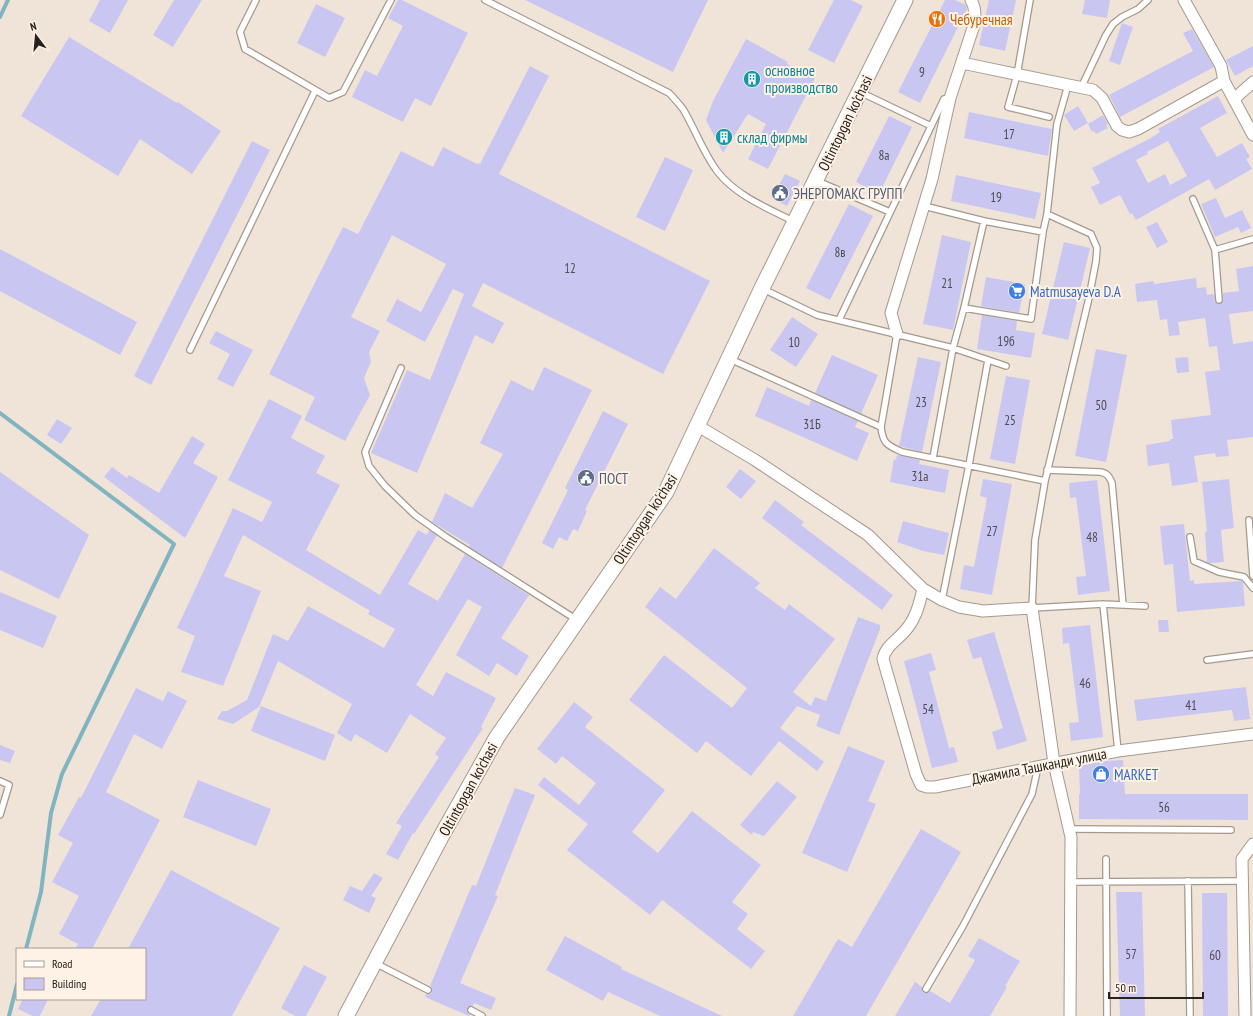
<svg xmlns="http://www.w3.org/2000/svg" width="1253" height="1016" font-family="'PT Sans Narrow',sans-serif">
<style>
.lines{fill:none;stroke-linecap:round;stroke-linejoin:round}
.stream{stroke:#7fb4c0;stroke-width:4}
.building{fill:#c9c7f1;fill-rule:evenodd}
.lane-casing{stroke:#a5998e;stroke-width:8}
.street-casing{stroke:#a5998e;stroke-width:13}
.secondary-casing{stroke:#a5998e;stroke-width:17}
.lane{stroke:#fff;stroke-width:5.5}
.street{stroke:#fff;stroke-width:11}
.secondary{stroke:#fff;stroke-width:15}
.labels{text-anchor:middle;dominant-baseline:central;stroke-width:4;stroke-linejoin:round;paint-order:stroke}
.number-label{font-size:13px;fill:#504b53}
.food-label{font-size:15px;fill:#c56008;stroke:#fef1e5;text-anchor:start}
.culture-label{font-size:15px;fill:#0d838f;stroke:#fef1e5;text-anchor:start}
.street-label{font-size:15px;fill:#27221e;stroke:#fef1e5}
.service-label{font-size:15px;fill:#4e5e75;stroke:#fef1e5;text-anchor:start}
.shop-label{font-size:15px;fill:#366cbe;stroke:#fef1e5;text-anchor:start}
</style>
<rect width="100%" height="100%" fill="#f0e4d8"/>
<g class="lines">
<path class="stream" d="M0,17L8,0
M0,413L174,544L62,774L51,813L41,892L26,949
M9,1016L17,984"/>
</g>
<path class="building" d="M100,0H128L110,33L89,21Z
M174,0H202L173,47L153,35Z
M398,0H402L468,33L431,106L415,98L403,122L352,97L365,70L377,76L403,26L388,18Z
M525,0H708L673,72Z
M834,0H851L863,6L834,63L808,50Z
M945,0H955L966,5L967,9L920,103L898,92Z
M989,0H1016L1005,51L979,45Z
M1085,0H1110L1107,18L1082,14Z
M316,4L345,18L325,57L297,43Z
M1122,23L1133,27L1120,65L1109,61Z
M1192,29L1214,67L1120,117L1109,95L1193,51L1183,33Z
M69,37L177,103L178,102L221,131L192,174L140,139L118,176L21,116Z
M746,39L788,62L787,64L815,78L768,169L748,159L766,124L748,114L723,153L706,120L713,101Z
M1253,46V66L1235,76L1226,60Z
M530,66L549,76L499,174L710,281L663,374L483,283L472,306L504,323L493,344L475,335L417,473L371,453L407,370L430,380L464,294L453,289L425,342L386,321L397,299L421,312L446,264L392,235L351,317L380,331L369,352L371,362L364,378L370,395L345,441L304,420L315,397L269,374L343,227L358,234L401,151L433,167L443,147L477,164L478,163L480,164Z
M1218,96L1227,113L1200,128L1217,157L1242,143L1250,157L1246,159L1252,169L1215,190L1209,179L1136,220L1132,213L1130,214L1120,195L1100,205L1091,187L1100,183L1092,168L1149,139L1160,132L1158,129ZM1168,141L1187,176L1170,185L1165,174L1148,183L1136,160L1148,154L1147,152Z
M1078,106L1088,123L1074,131L1064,115Z
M969,112L1052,129L1048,156L964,138Z
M1103,115L1108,124L1106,125L1108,128L1096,134L1094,131L1092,132L1088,124Z
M889,116L912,127L879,194L856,182Z
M252,141L270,150L151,385L134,376Z
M665,157L693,170L665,231L636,217Z
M785,174L800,181L787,206L772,198Z
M956,175L1041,193L1035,219L951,201Z
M1216,198L1225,218L1242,210L1251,228L1241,233L1238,227L1215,237L1201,204Z
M849,204L873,216L830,300L806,288Z
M1157,222L1168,242L1157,248L1146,227Z
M942,235L971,242L953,330L923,324Z
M1064,242L1090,248L1068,340L1042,334Z
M0,249L137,322L120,355L0,291Z
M1253,266V311L1229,314L1233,344L1253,341V437L1227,440L1229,456L1216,457L1215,453L1194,456L1198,482L1172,486L1169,463L1148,466L1146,445L1170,441V439H1173L1171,420L1211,415L1205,372L1220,370L1217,346L1209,347L1205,318L1178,322L1180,335L1169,336L1167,319L1160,320L1157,300L1137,302L1135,284L1154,281V284L1196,278L1197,288L1206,287L1207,295L1214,294L1215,302L1220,304L1223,301V293L1239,291L1236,269Z
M986,277L1025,284L1019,313L981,306Z
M982,315L1017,321L1016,330L1035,333L1031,358L977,349Z
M792,317L818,334L796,367L770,350Z
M216,331L253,350L233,387L217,379L230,354L209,343Z
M1096,349L1127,355L1106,462L1075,456Z
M832,355L878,375L861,414L815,393Z
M918,357L941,362L922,452L899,446Z
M1188,357L1189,372L1177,373L1175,358Z
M544,367L592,390L502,568L469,547L470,545L432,522L445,493L472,508L503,454L480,443L511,380L533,391Z
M1006,376L1030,380L1015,464L990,459Z
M767,387L809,406L811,400L858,421L855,427L869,433L857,461L755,416Z
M269,399L302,416L291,438L325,456L316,473L340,485L306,550L380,595L418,530L427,535L429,530L437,535L408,584L438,601L465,554L529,595L501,638L529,656L517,676L497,663L489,676L456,655L482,607L468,599L416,685L433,696L446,672L496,698L481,727L483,728L414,834L413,833L398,860L386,854L402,826L396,823L439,757L435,754L446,738L410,714L387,753L355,734L351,742L337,733L352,704L278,661L259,707L233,724L217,719L222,711H227L247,700L273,634L288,641L308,606L384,648L395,629L368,614L370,611L243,535L224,576L261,591L223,686L181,672L195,636L177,628L233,508L262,522L272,502L228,480Z
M603,411L628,424L585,510L587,511L578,531L573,529L567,541L559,537L553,549L542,543L568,490L565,488Z
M57,419L72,428L61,444L47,435Z
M192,436L205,444L193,463L218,477L185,538L104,477L112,467L127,478L129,475L159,493Z
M897,455L920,460L919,464L949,470L945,493L890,482L894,459L896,460Z
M740,469L756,481L741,499L726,487Z
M0,472L89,535L59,599L0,570Z
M983,479L1012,484L992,595L960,589L964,565L974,567L987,498L980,496Z
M1229,479L1234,528L1221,530L1224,562L1210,563L1207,562L1205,532H1207L1202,482Z
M1097,480L1110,591L1078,595L1076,577L1086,576L1076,497L1070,498L1069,483Z
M775,500L804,522L801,525L893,595L882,610L762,518Z
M903,521L925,527L949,533L944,555L923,551L897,542Z
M1184,524L1190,581L1194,580V584L1242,581L1243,583L1245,606L1177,612L1173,564L1164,565L1160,526Z
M714,548L760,583L755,588L785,610L789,604L835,639L793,692L811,706L815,697L826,701L858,617L880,625V629L839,735L816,726L820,715L797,706L780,728L824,762L817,771L779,741L751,776L706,741L697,753L629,700L664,655L732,708L747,688L645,607L660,587L676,599Z
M0,592L57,616L43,648L0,630Z
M1158,620H1168L1169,632H1159Z
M1090,625L1103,737L1071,741L1069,723L1079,722L1069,643L1063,644L1062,628Z
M994,632L1027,741L997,750L992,732L1003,728L981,657L973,659L967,640Z
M931,653L936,670L929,672L949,748L954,747L958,762L932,768L904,661Z
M1246,687L1250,719L1234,721L1232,710L1137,721L1134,700Z
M136,688L163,701L168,691L187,701L162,749L134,734L106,792L160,820L92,949H75L78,944L59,934L79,896L52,882L73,843L58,835L79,797L81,798Z
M574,702L593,717L585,727L665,790L632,832L658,853L692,811L761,865L732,902L748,914L737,929L765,951L751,969L662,900L650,915L567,850L588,824L538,785L544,777L579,805L596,783L562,756L556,764L537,749Z
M261,706L335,735L325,761L251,731Z
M0,745L15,751L10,763L0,760Z
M848,746L885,761L868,801L876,804L847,872L802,853Z
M1123,760L1125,794H1248V820L1079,819V794H1080L1079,766L1105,761Z
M198,780L271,809L256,846L183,817Z
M777,781L797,797L764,836L753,832L752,835L740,825Z
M515,788L535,795L495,895L498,896L460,983L496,998L491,1010L474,1003L473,1006L468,1007L467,1010L470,1014L469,1016L425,997L426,994H430L432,992V988L430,986L472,885L476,886Z
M921,829L961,852L866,1016H793L838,939L852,947Z
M171,870L280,928L232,1016H91L101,999H145V949H128Z
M374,873L383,878L371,896L376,898L369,913L343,900L350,886L362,891Z
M1116,892H1142L1145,1016H1120Z
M1202,893H1227L1228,1016H1203Z
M565,936L622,967L621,969L722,1016H660L608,992L603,1001L546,970Z
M979,938L1020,961L1005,986L1007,987L990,1016H895L915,982L922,987V991L924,993H928L930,991L950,1003L975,960L968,956Z
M304,965L327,977L306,1016H295L281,1008Z
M23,999H48L40,1016H33L18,1009Z"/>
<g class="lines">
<defs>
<path id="lane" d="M256,0L240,32L245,49L329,98L343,92L391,0
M485,0L669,93C674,98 679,104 683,109C695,129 703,152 717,171C735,195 767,208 793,221
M1030,0L1017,75L1008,107L1049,117
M1081,88L1106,35L1113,24L1122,17L1138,9L1148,0
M860,92L931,126
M817,181L890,212
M1193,199L1215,250L1219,300
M924,206L984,221L1043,232L1031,319L964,308L953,348L933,458
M1047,214L1091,234L1097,248L1096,261L1089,298L1045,481L1035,540L1032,608L1103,604L1145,606
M1043,232L1047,214L1057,124L1068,85
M1215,250L1253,239
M763,289L817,315L953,348L1006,366
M964,308L984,221
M839,320L944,99L950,98
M190,350L315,91
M730,359L881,427L897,334
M401,368L365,452L369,466L385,486L415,515L446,537L577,620
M881,427C883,444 887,445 902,452L1045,481
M1047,470L1100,472C1107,473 1109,476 1112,483L1123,605
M1249,520L1253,576
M1190,537L1194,561L1219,572L1244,577L1253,588
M942,600L969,465L988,360
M1103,604L1118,751
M1207,660L1253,654
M0,781L9,785L0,815
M1069,829L1231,830
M1106,859L1107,1016
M1188,881L1190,1016
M1071,882L1242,881
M375,963L428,990
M926,989L963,926L1032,794L1038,767
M471,1010L482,1016"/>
<path id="street" d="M1184,0L1221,66L1224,81L1253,135
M962,63L1093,90L1102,98L1117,126L1122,130L1129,132L1138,129L1224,81
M1234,99L1253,82
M897,334L891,313L932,179L950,98L974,25C975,16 976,8 971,0
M698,426L755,460L868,535L923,589L942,600L959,607L983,611L1032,608L1054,763L1071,837L1070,1016
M923,589C919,605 916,619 904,632C896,641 885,647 883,659L916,774L921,785L927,787H935L1118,751L1253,734
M1245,1016L1242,859L1253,844"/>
<path id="secondary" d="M346,1016L442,835L497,737L666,492L762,288L905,0"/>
</defs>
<use href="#lane" class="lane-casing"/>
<use href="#street" class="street-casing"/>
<use href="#secondary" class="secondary-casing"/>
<use href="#lane" class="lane"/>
<use href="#street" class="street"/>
<use href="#secondary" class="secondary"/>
</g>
<defs>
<symbol id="restaurant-disc" viewBox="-11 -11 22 22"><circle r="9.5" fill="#e8710a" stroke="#fef1e5"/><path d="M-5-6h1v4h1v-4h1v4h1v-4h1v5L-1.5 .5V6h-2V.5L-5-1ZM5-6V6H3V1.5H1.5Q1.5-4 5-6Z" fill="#fff"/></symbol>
<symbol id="building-disc" viewBox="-11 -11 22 22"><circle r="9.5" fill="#0f9aa8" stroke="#fef1e5"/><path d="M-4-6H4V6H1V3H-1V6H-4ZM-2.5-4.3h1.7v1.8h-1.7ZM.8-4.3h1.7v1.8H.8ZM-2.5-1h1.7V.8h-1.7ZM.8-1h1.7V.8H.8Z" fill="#fff"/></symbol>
<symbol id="civic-disc" viewBox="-11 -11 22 22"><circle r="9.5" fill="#5c6f8a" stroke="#fef1e5"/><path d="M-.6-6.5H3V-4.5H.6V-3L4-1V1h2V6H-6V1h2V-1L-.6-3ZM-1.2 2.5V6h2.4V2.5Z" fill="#fff"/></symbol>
<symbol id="supermarket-disc" viewBox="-11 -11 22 22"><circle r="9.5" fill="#3f7fe0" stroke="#fef1e5"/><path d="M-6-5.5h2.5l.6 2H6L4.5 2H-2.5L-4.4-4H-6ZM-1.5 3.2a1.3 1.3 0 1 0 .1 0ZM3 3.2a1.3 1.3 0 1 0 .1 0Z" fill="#fff"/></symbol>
<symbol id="shop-disc" viewBox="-11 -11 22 22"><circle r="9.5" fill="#3f7fe0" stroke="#fef1e5"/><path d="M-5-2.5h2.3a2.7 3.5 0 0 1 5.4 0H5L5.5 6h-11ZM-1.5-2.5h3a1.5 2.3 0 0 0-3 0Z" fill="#fff"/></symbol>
</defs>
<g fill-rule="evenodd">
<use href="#restaurant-disc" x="927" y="9" width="20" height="20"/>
<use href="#building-disc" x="742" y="69" width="20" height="20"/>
<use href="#building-disc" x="714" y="127" width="20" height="20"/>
<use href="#civic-disc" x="770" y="183" width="20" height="20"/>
<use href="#supermarket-disc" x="1007" y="281" width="20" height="20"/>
<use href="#civic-disc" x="576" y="468" width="20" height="20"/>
<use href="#shop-disc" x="1091" y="764" width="20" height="20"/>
</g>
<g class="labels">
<g class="number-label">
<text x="922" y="72">9</text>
<text x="1009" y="134">17</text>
<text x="884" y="155">8a</text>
<text x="996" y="197">19</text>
<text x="840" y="252">8в</text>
<text x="570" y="268">12</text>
<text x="947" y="283">21</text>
<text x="1006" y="341">19б</text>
<text x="794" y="342">10</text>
<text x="921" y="402">23</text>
<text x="1101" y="405">50</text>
<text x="1010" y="420">25</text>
<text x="812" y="424">31Б</text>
<text x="920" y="476">31а</text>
<text x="992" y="531">27</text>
<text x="1092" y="537">48</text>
<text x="1085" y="683">46</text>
<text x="1191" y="705">41</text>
<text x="928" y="709">54</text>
<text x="1164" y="807">56</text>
<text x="1131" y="954">57</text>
<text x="1215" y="955">60</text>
</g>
<g class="food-label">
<text x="950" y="19">Чебуречная</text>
</g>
<g class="culture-label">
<text x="765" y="70">основное<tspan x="765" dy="17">производство</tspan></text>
<text x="737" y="137">склад фирмы</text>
</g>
<g class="street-label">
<text transform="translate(845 123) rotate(-64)">Oltintopgan ko'chasi</text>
<text transform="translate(645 519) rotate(-57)">Oltintopgan ko'chasi</text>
<text transform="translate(1039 766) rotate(-11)">Джамила Ташканди улица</text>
<text transform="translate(468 789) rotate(-61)">Oltintopgan ko'chasi</text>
</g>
<g class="service-label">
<text x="793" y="193">ЭНЕРГОМАКС ГРУПП</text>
<text x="599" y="478">ПОСТ</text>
</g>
<g class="shop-label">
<text x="1030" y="291">Matmusayeva D.A</text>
<text x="1114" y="774">MARKET</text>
</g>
</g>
<rect x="16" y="948" width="130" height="52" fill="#fef1e5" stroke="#a89e95"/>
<rect x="24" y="961" width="20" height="6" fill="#ffffff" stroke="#a89e95"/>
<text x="52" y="968" font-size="12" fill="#27221e">Road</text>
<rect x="24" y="978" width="20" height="12" fill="#c9c7f1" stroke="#a89e95"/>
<text x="52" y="988" font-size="12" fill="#27221e">Building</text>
<g transform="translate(36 36) rotate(344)" stroke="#fef1e5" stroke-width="3" paint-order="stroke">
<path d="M0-3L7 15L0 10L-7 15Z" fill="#27221e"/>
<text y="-6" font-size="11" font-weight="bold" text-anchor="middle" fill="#27221e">N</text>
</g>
<path d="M1109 992v6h94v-6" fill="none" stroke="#27221e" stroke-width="2"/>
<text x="1115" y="992" font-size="12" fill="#27221e" stroke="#fef1e5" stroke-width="3" paint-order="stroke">50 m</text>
</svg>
